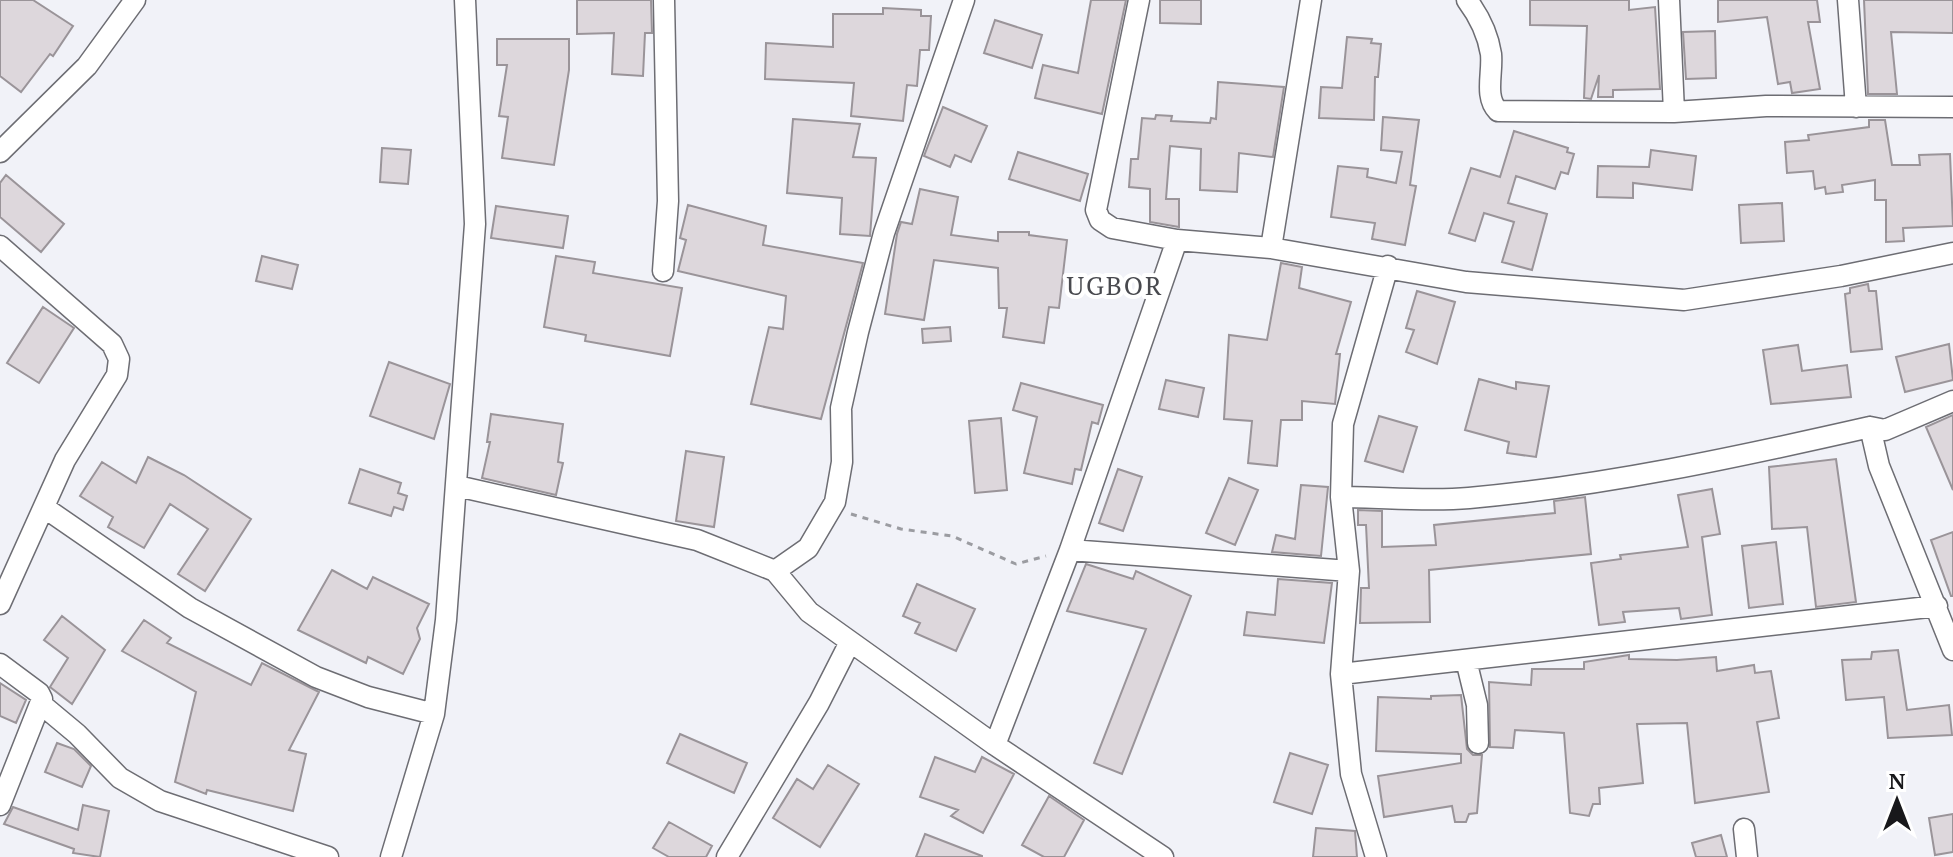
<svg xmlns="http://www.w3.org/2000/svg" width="1953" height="857" font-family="'PT Serif',serif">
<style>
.building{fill:#ddd7dc;stroke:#9a9499;stroke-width:2}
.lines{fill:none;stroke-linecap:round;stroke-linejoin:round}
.minor-casing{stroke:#6d6d73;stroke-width:23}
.path{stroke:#9b9ca1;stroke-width:3;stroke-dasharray:6 6;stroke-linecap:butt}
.minor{stroke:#fff;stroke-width:20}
.labels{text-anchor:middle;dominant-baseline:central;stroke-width:8;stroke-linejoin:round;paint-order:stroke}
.quarter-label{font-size:26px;letter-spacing:2px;fill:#48494e;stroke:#fff}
</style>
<rect width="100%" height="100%" fill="#f1f2f8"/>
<path class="building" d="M0,0H33L73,26L53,56L50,54L21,92L0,76Z
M577,0H651L652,33H645L643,76L612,74L614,33L577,34Z
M1091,0H1126L1102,114L1035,98L1043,65L1078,73Z
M1160,0H1201V24L1160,23Z
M1530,0H1629V10L1655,7L1660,89L1613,90V97H1598L1599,75L1591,99L1584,98L1587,26L1530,25Z
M1718,0H1817L1820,22H1808L1820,89L1792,93L1790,82L1778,84L1767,17L1718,22Z
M1864,0H1953V33L1891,32L1897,94H1868Z
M883,8L921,10V16H931L929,50H920L917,86L907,85L903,121L851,116L854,83L765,79L766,43L833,47V14H883Z
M995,20L1042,35L1032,68L984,53Z
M1715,31L1716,78L1686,79L1683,32Z
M1347,37L1372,39L1371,43L1381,44L1378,77H1375L1374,120L1319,118L1321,87L1342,88Z
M497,39H569V70L554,165L502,158L508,117L499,116L507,65H497Z
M1218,82L1284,87L1273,157L1239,153L1237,192L1200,190L1201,149L1170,146L1166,199H1179V227L1150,222V189L1129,187L1131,159H1138L1142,118L1155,119L1156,115L1172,116L1171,121L1210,123L1211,118L1216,119Z
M943,107L987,126L971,162L955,155L950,167L924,156Z
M1383,117L1419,120L1410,185L1416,186L1405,245L1372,239L1375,223L1331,217L1338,166L1368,169L1367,177L1396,183L1402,152L1381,150Z
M793,119L860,124L853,157L876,158L870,236L840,234L842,198L787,193Z
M1869,120H1885L1892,165H1920L1919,155L1950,154L1953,226L1903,228L1904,241L1886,242V200H1875V180L1842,185L1843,192L1826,194L1825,187L1815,189L1813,171L1787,173L1785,142L1809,140L1808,135L1869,127Z
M1514,131L1568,148L1567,152L1574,154L1568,174L1561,172L1555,189L1516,176L1508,203L1547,214L1532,270L1502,262L1514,222L1484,213L1475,241L1449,233L1471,168L1500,177Z
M382,148L411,150L408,184L380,182Z
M1651,150L1696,156L1692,190L1633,183V198L1597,197L1598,166L1649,167Z
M1018,152L1088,174L1080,201L1009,179Z
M6,175L64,224L41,252L0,217V183Z
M920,189L958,197L951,235L998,241V232H1029V235L1067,240L1059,308L1049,307L1044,343L1003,337L1007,308H999L998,268L934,260L924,320L885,314L897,234L901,222L912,224Z
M1782,203L1784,241L1741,243L1739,205Z
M688,205L766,226L763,245L863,263L821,419L751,404L769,327L783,329L786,296L678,271L686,240L680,238Z
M496,206L568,216L563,248L491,238Z
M262,256L298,265L292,289L256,281Z
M556,256L595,262L593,273L682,288L670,356L585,341L586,335L544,327Z
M1281,263L1302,267L1299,288L1351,302L1336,354H1340L1335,404L1302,401V420H1281L1277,466L1248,463L1252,421L1224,419L1229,335L1267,340Z
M1868,284L1869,291H1876L1882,349L1851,352L1845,294L1850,293V288Z
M1417,291L1455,302L1437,364L1406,352L1414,330L1406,328Z
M43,307L74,328L39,383L7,363Z
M950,327L951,341L923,343L922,329Z
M1949,344L1953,380L1905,392L1896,357Z
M1798,345L1802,371L1847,365L1851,397L1771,404L1763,350Z
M389,362L450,384L434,439L370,416Z
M1479,379L1516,389V382L1549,386L1536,457L1507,453L1509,442L1465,430Z
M1166,380L1204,388L1198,417L1159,409Z
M1021,383L1103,405L1098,424L1092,422L1081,470L1075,469L1072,484L1024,473L1037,417L1013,410Z
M491,414L563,424L558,462L563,463L556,495L482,478L490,442H487Z
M1953,415V490L1926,427Z
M1379,416L1417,427L1403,472L1365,461Z
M1001,418L1007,490L975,493L969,421Z
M686,451L724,457L714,527L676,521Z
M148,457L184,475L251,519L205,591L178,574L208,529L170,504L144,548L108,527L113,517L80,496L102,462L136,483Z
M1836,459L1856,602L1816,607L1807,527L1772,529L1769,467Z
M360,469L401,483L398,493L407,496L403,510L394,507L391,516L349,503Z
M1118,469L1142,477L1123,531L1099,523Z
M1229,478L1258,490L1235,545L1206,533Z
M1301,485L1328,487L1321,556L1272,552L1276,535L1295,539Z
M1712,489L1720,534L1702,537L1712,615L1681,619L1679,608L1623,612L1625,622L1599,625L1591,563L1621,559L1620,555L1688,547L1678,495Z
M1585,497L1591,554L1429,570L1430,622L1360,623L1361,588H1369L1366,525H1358V510L1382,511V547L1436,545L1434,525L1555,513L1554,501Z
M1953,532V596H1951L1931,540Z
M1776,542L1783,604L1749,608L1742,546Z
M1086,564L1133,579L1136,571L1191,596L1122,774L1094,763L1146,629L1067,611Z
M332,570L367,589L373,577L429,604L417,628L420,639L403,674L368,657L366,663L298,630Z
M1278,579L1332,583L1324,643L1244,635L1247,612L1275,615Z
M917,584L975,609L956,651L915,633L920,623L903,616Z
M62,616L105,650L72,704L50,687L68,658L44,640Z
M144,620L171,638L167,643L251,685L262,663L319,692L289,750L306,754L293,811L207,790L206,794L175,782L196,692L122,651Z
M1898,650L1907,710L1949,705L1952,735L1888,738L1884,697L1846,700L1842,660L1871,659L1872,652Z
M1629,655V659L1677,660L1716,657L1717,671L1754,665L1755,673L1771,671L1779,718L1757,722L1769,792L1695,803L1687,723L1637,724L1643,783L1599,788L1600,804H1593L1589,816L1570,813L1564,733L1515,730L1513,748L1490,747L1489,682L1531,685L1532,669H1584V662Z
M0,683L26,700L16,723L0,716Z
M1461,695L1467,749L1473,755H1482L1477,813L1469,814L1466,822H1455L1452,806L1384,817L1378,776L1461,763V754L1376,751L1378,697L1431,699V696Z
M680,734L747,763L734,793L667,763Z
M57,743L74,749L91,766L82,787L45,772Z
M1290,753L1328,765L1312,814L1274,802Z
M935,757L975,772L982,757L1014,774L983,833L951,816L958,810L920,797Z
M828,765L859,784L820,847L773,818L797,779L813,789Z
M1049,796L1084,820L1064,857H1044L1022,845Z
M83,805L109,811L100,857L73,853L74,849L4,824L13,807L78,830Z
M1953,814V852L1935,855L1929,818Z
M669,822L712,846L706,857H669L653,848Z
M1316,828L1355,831L1357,857H1313Z
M925,834L982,856V857H916Z
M1721,835L1727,857H1696L1692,843Z"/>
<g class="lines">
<defs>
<path id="minor" d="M1139,0L1096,210L1100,220L1112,228L1177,240L1271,248L1466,282L1684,300L1841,276L1953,253
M1467,0C1479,16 1488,35 1491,54C1493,73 1484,97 1498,111L1674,112L1766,106L1953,107
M1669,0L1674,112
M1848,0L1856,107
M0,152L87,66L135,0
M0,246L112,344L119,359L117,375L65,460L0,604
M1271,248L1311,0
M663,271L668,201L664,0
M1870,427L1879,466L1953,650
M457,486L697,540L775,571L809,612L995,745L1163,857
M1341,497C1383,497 1427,502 1469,498C1604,486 1738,457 1870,427L1885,430L1953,401
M45,508L190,608L316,677L368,697L434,714
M1070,550L1349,571
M775,571L808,548L835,502L842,462L841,408L858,332L884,233L964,0
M1466,660L1477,705L1478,743
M0,664L39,693L42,699L0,805
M1341,674L1937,606
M41,704L77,734L120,778L160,801L328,857
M995,745L1070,550L1177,240
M1744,829L1747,857
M391,857L434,714L446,620L475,224L465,0
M727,857L819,703L850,642
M1376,857L1351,774L1341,674L1349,571L1341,497L1343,424L1388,266"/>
</defs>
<use href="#minor" class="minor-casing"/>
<path class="path" d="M851,514L901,529L952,536L1016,564L1046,556"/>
<use href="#minor" class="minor"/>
</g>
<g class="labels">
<g class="quarter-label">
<text x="1115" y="285">UGBOR</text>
</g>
</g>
<g transform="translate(1897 801)" stroke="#ffffff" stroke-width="6" paint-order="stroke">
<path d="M0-6L14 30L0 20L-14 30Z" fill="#18181b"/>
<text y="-12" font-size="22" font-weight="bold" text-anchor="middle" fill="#18181b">N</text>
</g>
</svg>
